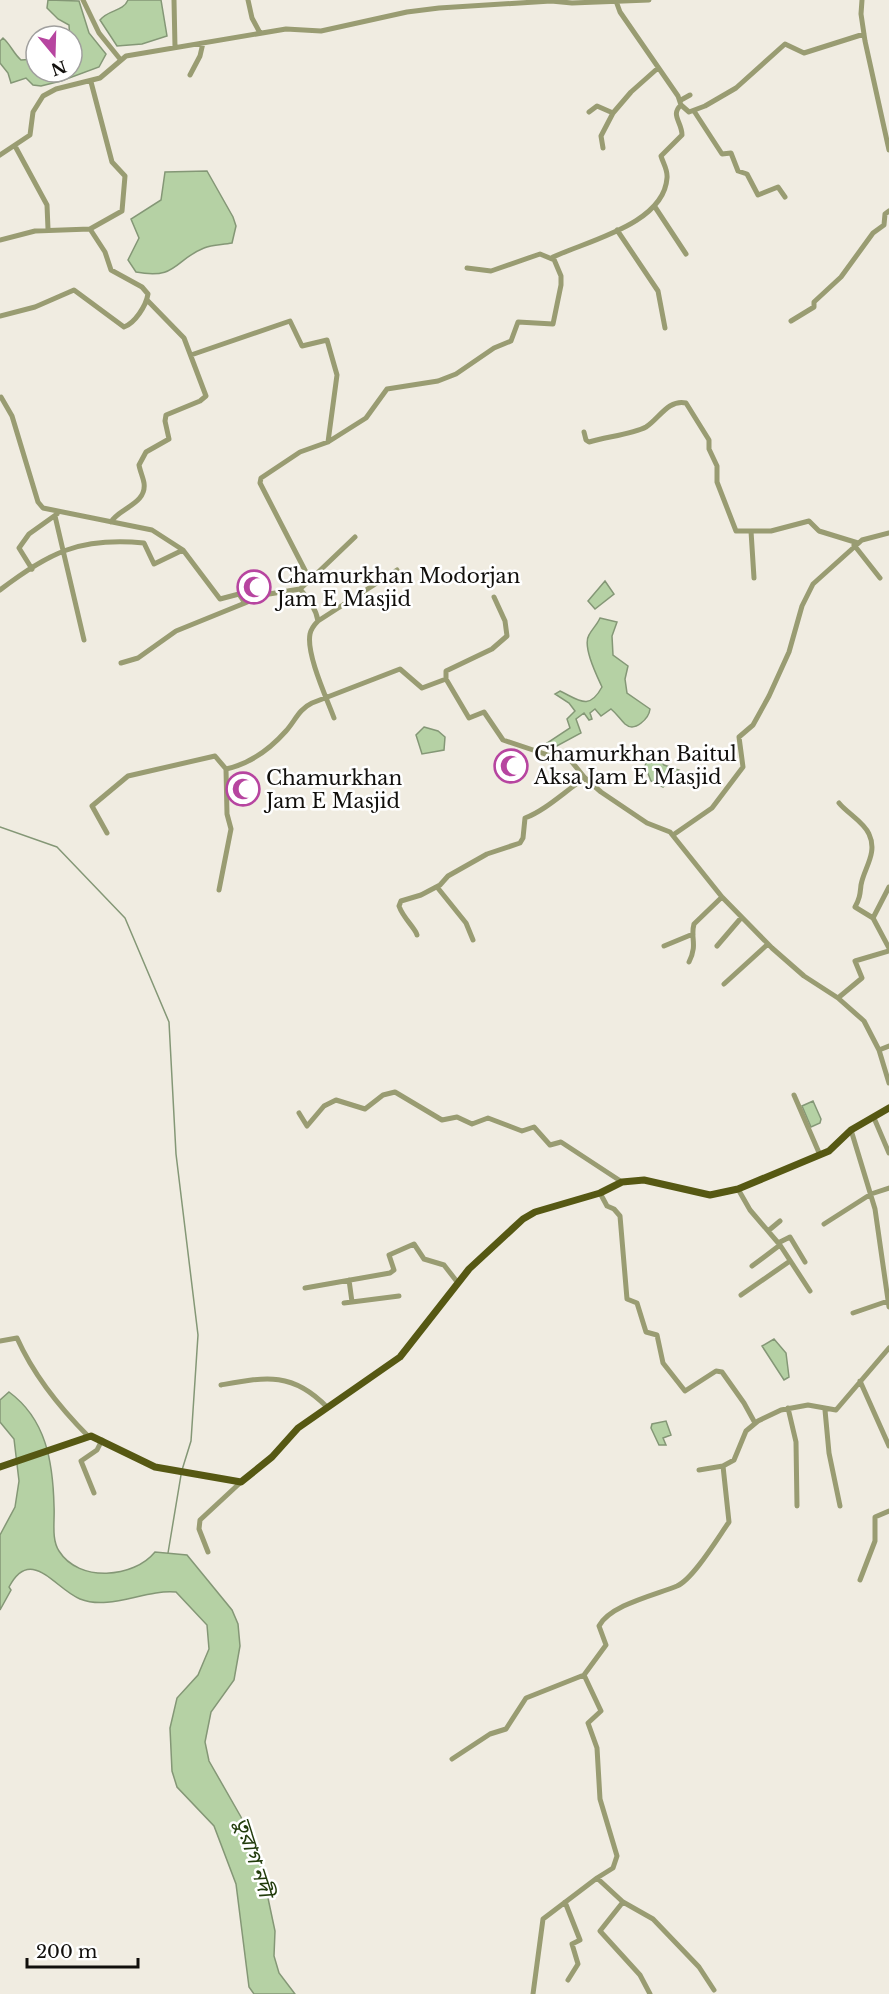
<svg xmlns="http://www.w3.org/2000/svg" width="889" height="1994" font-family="'Libre Baskerville','Noto Sans Bengali',serif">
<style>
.water{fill:#b5d1a4;stroke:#849776;stroke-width:1.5}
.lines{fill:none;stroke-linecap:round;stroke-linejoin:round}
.stream{stroke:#849776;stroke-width:1.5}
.minor{stroke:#999c72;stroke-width:5}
.major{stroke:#565813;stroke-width:7}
.labels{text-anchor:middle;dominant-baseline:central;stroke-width:5;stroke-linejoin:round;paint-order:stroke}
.poi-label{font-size:20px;fill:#110f0c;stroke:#fff;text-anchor:start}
.water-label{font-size:21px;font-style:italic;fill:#223c0c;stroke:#fff}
</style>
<rect width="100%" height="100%" fill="#f0ece1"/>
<path class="water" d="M48,0L79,1L89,33L106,54L99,67L61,81L41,86L33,85L26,78L11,83L8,73L0,63V41L3,38C11,45 13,53 21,60L36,59V72H72L69,25L58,19L47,8Z
M128,0H161L167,36L142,44L117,46L100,20C109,9 123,12 128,0Z
M207,171L233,217L236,226L232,243C223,245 212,244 204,248C174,260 177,280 136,272L128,260L139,238L131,219L161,200L165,172Z
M605,581L614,594L595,609L588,601Z
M600,618L617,622L612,636L613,655L628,666L625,679L627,693L650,709C649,718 635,733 625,724C620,719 617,714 611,709L601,716L595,709L590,713L592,719L589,720L584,713L576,719L581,733L555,747L548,746L547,743L570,728L567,719L575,711L569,703L555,694L560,691C579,700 589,711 602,687C597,676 582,646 589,635C592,629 597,625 600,618Z
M424,727L438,731L445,737L444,750L422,754L416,735Z
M657,756L664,765L679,770L663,787L651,781L645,766L647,760Z
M813,1101L821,1119L820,1123L811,1127L802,1106Z
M774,1339L786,1353L789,1377L784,1380L762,1346Z
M9,1392C46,1419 53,1462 54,1506C55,1520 51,1539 59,1551C79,1583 134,1578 155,1552L187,1555L232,1610L238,1624L240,1646L234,1680L211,1712L205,1742L209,1761L241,1817L261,1865L275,1931L274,1956L279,1973L295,1994H254L249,1987L236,1884L214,1826L177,1787L172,1771L170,1728L177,1698L198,1675L209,1649L207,1625L176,1592C145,1589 110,1611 80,1599C55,1589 31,1545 9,1587L11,1590L0,1610V1535L15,1507L19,1481L14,1439L0,1422V1400Z
M666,1421L671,1435L663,1438L666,1445H659L651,1428L652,1424Z"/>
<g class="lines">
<path class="stream" d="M0,827L57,847L125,918L169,1022L176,1154L198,1335L191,1441L182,1470
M168,1553L181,1475"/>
<path class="minor" d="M83,0L99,33L120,59
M174,0L175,47
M248,0L252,18L260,33
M862,0L861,14L865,41L889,150
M616,1L620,12L678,96L681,105
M190,75L200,56L203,43
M681,100L690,95
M694,111L722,154L731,153L738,171L747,174L758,195L778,187L785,197
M589,112L597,106L613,113L631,92L658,68
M15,146L47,205L48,229
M603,148L601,136L613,113
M0,155L30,135L33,112L43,96L56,89L100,78L126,56L286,29L321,31L407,12L439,8L551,1L572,3L649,0
M655,207L686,254
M90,229L122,211L125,176L112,162L91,82
M617,230L658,291L665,328
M0,240L35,231L90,229L105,252L111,270L142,287L148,294C146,306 135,323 124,327L74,290L35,307L0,316
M467,268L491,271L540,254L552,259
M791,321L814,307V302L841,277L873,233L884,225L885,214L889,211
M191,355L290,321L302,346L327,340L337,375L328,442
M1,397L12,416L38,502L43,508L152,530L183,550L220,599L239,594L245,603L263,595L300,589
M584,432L586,440L589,442C605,437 633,434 646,427C659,419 668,399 686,403L709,440V449L717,466V482L736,531H771L809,521L819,531L858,543
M55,516L84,640
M111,522C119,508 147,504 144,483C143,477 140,471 139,465L146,452L169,439L165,421L166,415L200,401L206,396L184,338L147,300
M751,531L754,578
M854,545L880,578
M32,569L19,548L29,534L57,514
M310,580L355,537
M0,590C50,552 80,537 144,543L154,564L183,550
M318,621L397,570
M121,663L138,658L176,631L245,603
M446,679V671L492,649L507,636L505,621L494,597
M334,718C327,699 306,654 310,634C311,629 315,624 318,621C316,608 308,599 300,589L310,580L260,483L261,478L300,452L328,442L366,418L387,389L438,381L456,374L494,348L511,341L518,322L553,324L561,285V276L553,257C587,241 664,224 667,178C668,170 663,163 661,156L682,135C682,122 670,115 681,105L689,112L705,106L736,88L785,44L804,53L864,34
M839,803C847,813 864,822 869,834C878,853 864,868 861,885C860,894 860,898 855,907L873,918
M107,833L92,806L128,776L215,756L226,769C249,764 270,749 286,731C295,721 299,709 312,703L400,669L422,688L446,679L469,718L484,712L503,740L551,756H567L585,778L601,792L647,823L670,832L722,897L772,948L804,976L838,998L864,1021L879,1050L889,1083
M673,835L712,808L743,767L739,737L753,725L769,696L789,652L802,606L813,584L862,540L889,533
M437,887L466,923L473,940
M889,887L873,918L889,948
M219,890L231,829L227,814L226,769
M417,935C416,929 403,918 399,906L401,901L421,895L440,885L448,876L487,854L520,843L523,838L525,818C546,810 565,791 585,778
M664,946L693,934
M717,946L741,918
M689,962C698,944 690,938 694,924L722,897
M724,984L768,944
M838,998L862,978L855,961L889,951
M879,1050L889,1046
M794,1095L820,1155
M299,1113L307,1126L324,1106L336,1100L365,1109L383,1095L395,1092L442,1120L457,1117L472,1124L488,1118L522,1131L534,1127L550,1145L561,1142L622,1182
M874,1118L889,1153
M851,1130L875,1209L889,1307
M738,1189L750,1210L780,1245L810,1291
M600,1193L607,1206L614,1209L620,1216L627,1299L637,1303L646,1332L657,1335L663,1363L685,1391L716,1371L722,1372L744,1403L755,1423
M824,1224L871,1194L889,1188
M768,1231L780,1221
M778,1243L790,1237L805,1262
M752,1266L780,1245
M305,1288L390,1273L394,1270L389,1255L414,1244L424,1259L444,1265L458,1283
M741,1295L790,1261
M352,1302L399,1296
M344,1303L352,1302L349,1280
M853,1313L888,1301
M0,1341L17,1338C34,1376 60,1408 89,1437
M860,1381L889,1446
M221,1385C265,1377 292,1371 327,1407
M788,1408L796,1442L797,1506
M825,1410L829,1453L840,1506
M699,1470L723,1466
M94,1493L81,1461L97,1450L102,1440
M208,1552L199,1529L200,1520L241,1482
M860,1580L875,1541V1517L889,1511
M452,1759L490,1734L506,1729L526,1698L584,1675
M565,1902L580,1940L572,1944L578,1964L568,1980
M623,1902L600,1931L640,1975L650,1994
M714,1990L699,1967L653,1919L623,1902L597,1878L613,1868L617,1856L600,1799L597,1748L588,1723L601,1711L584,1675L606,1645L599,1626C610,1605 655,1595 677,1586C693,1579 717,1539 729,1522L723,1466L734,1460L746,1431L758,1421L781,1410L808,1405L836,1410L889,1348
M533,1994L543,1919L597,1878"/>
<path class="major" d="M0,1467L91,1436L155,1467L241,1482L272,1457L298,1428L400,1357L469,1269L523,1219L535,1212L600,1193L622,1182L644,1180L710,1195L738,1189L829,1151L851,1130L889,1108"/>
</g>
<defs>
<symbol id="mosque-ring" viewBox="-11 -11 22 22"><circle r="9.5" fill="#fff" stroke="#b745a0" stroke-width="1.5"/><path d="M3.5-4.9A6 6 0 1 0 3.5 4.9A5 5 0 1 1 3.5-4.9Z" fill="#b745a0"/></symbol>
</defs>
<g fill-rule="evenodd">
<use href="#mosque-ring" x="235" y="568" width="38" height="38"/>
<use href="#mosque-ring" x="492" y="747" width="38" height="38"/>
<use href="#mosque-ring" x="224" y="770" width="38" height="38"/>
</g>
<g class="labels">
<g class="poi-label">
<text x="277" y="576">Chamurkhan Modorjan<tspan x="277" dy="23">Jam E Masjid</tspan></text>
<text x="534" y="754">Chamurkhan Baitul<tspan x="534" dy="23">Aksa Jam E Masjid</tspan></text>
<text x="266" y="778">Chamurkhan<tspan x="266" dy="23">Jam E Masjid</tspan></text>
</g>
<g class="water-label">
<text transform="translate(254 1857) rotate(72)">তুরাগ নদী</text>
</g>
</g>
<g transform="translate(54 54) rotate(161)"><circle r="28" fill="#ffffff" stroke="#a09f9e" stroke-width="1.5"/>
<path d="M0-4.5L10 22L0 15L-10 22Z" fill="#b745a0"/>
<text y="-9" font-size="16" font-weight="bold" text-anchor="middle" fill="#110f0c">N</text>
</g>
<path d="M27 1958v9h111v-9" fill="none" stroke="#110f0c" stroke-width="3"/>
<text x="36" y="1958" font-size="18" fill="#110f0c" stroke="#ffffff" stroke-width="4.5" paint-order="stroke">200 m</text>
</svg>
